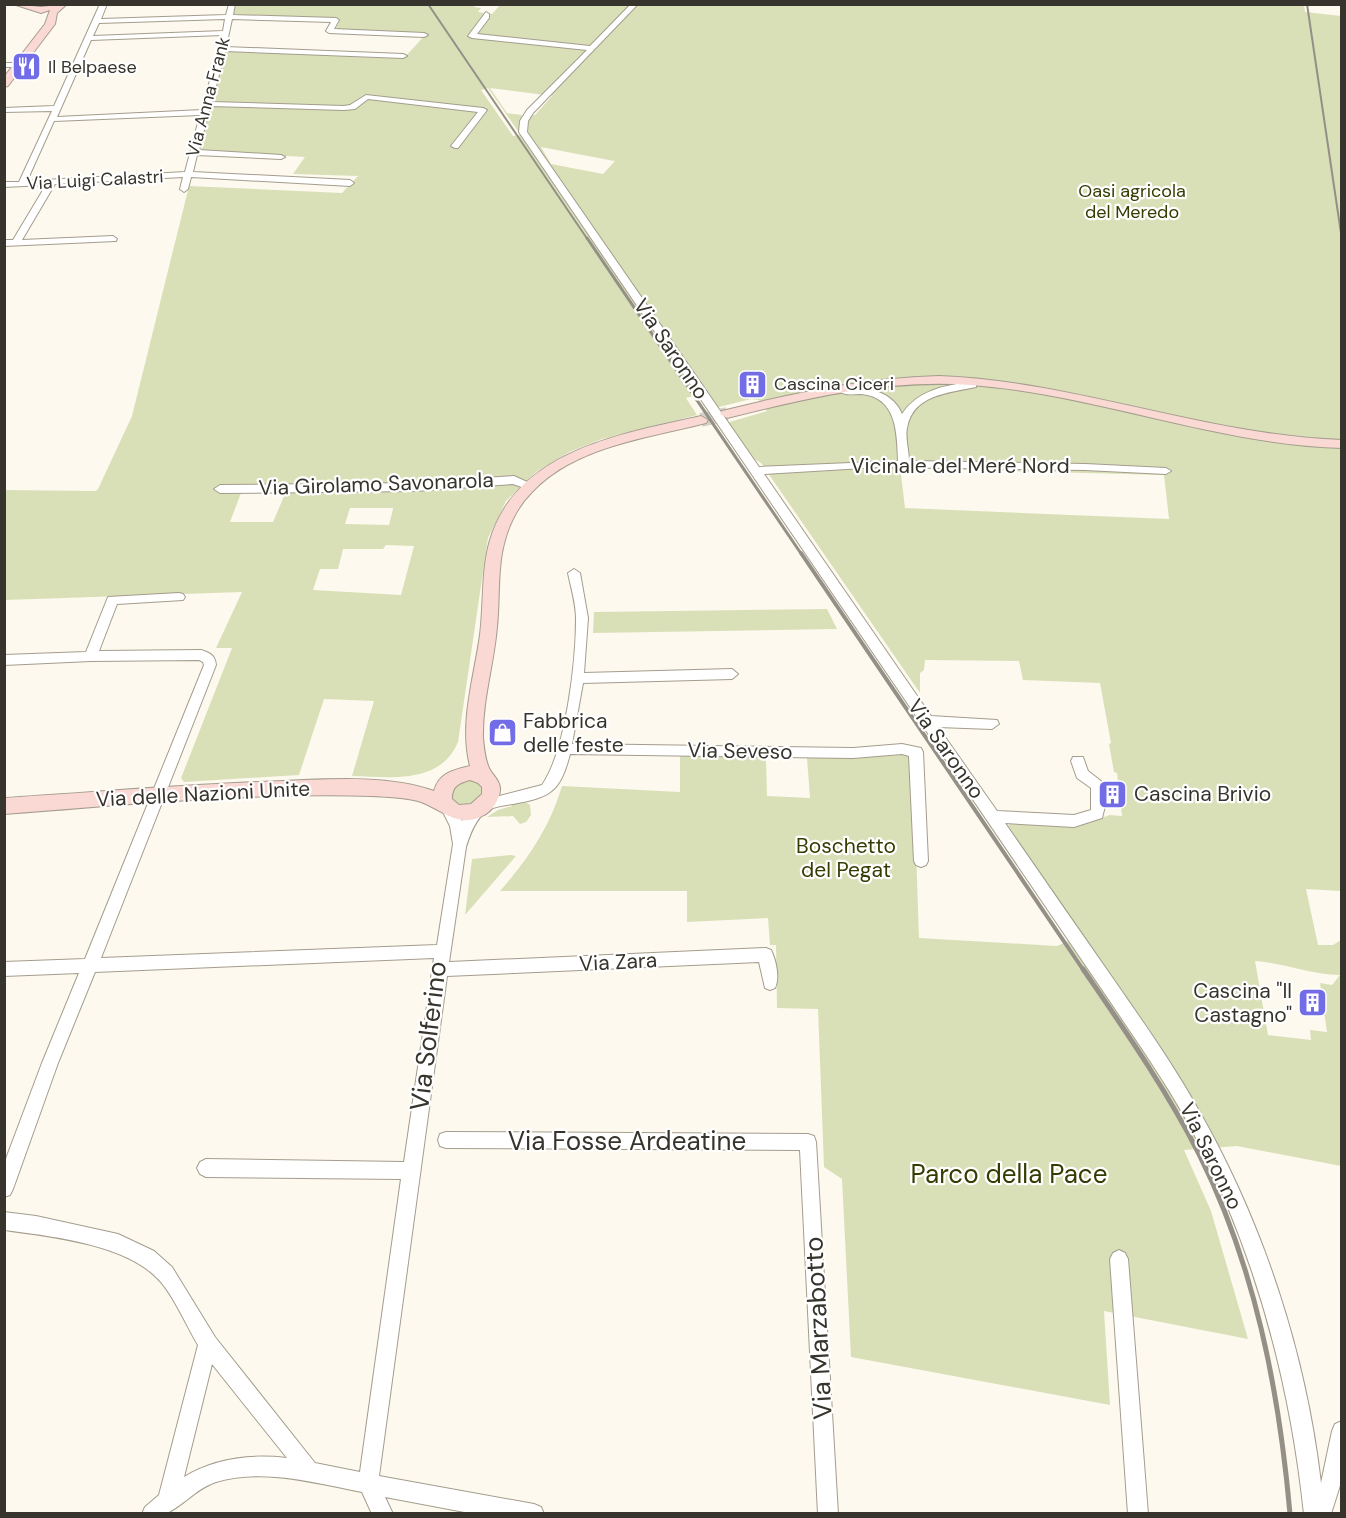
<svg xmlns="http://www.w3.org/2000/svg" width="1346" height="1518" font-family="'DM Sans',sans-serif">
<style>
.green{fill:#d9e0b8;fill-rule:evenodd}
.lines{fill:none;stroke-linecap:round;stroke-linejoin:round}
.secondary-tunnel{stroke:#d6d2c7;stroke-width:14;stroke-dasharray:14 7;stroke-linecap:butt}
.street-casing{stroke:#a49d8d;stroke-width:2}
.secondary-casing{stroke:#a49d8d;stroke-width:2}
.street{fill:#fff;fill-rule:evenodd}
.secondary{fill:#fad8d4;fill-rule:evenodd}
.rail-far3{stroke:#949087;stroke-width:2}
.rail-far2{stroke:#949087;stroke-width:3}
.rail-far1{stroke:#949087;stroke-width:4}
.rail{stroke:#949087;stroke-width:5}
.labels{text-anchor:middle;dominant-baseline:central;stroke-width:4.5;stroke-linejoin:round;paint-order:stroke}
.far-poi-label{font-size:18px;fill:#37342d;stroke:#fff;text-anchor:start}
.far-street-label{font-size:18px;fill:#37342d;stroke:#fff}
.far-park-label{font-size:18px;fill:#363b01;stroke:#fff}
.street-label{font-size:21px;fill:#37342d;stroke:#fff}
.poi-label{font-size:21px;fill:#37342d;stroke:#fff;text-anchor:start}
.park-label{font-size:21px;fill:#363b01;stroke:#fff}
.near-street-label{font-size:26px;fill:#37342d;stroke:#fff}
.near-park-label{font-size:26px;fill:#363b01;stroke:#fff}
</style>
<rect width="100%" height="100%" fill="#fef9ee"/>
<path class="green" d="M475,4L474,7L481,8L478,12L492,14L501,4H1304L1305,12L1341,16V891L1306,889L1318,945H1333L1341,940V1166L1237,1146L1184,1150L1211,1211L1248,1339L1104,1311L1110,1405L851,1357L842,1179L824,1167L818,1009L777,1008L776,945H770L768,918L687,922V891H500C528,859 550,827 562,786L680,792V755L766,758L767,796L810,798L807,758L903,755L909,757L913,762L919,938L1057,946L1080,936L1008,826L1012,822L1078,826L1110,815L1122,816L1117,773L1114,772L1109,744L1111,743L1100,683L1023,680L1019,661L925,660L924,670L920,673V693L761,463L751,457L726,423L767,411L759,400L751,399L715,408L778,511L697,395L686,398L697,415L602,439L569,452L536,472L506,501L488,538L458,742C440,785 390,777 352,776L374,701L324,699L299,775L184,782L181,778L185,768L232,648H216L242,592L5,600L4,490L96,491L98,489L132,416L189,186L342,193L358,176L293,174L305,157L196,151L224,51L405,57L426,34L338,30L336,28L339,22L338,20L233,15L235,5ZM488,88L520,134V135L513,136L481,90ZM490,88L552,96L535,115H531L520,130L522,115L507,113ZM541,147L614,161H615L603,174L551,164ZM893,468L1164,475L1169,519L905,508L901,474H894ZM241,493H284L285,494L273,522H230ZM350,508H393V509L389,525L345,524ZM386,545L414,546L401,595L313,590L320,569H338L343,549H383ZM1255,961C1284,963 1310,975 1340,975L1332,985L1320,983L1327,1032L1310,1030L1311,1040L1268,1035Z
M827,609L837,629L593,633L594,612Z
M470,780L481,785L482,796L472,804H457L451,799C451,785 458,783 470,780Z
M512,801H524L530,805L531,815L526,822L520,824L513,816L487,817L498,810L512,806Z
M511,855L516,856L465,915L472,859Z"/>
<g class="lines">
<path class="secondary-tunnel" d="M701,420L727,414"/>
<defs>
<path id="street" d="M100,4H107L101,19L226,15L229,4H235L233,15L336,18L339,20L334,29L424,33L428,35L424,37L329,33L326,31L331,22L232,19L226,47L403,54L407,56L403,58L225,51L212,102L344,106L350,105L366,95L483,108L487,110L458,148H455L451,146L478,112L368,99L355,109L344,110L210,106L199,150L281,155L285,157L281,159L197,155L193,172L350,180L354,183L350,186L191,177L188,189L184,192L180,189L183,177L55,184L22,240L113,236L117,239L116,241L4,246V240H13L46,185L4,187V182H19L52,111L4,112V108L54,106ZM225,19L223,31L93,36L99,23ZM222,35L202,110L57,117L91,40ZM200,115L185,172L27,181L54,121Z
M631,4H638L533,113L528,121L527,132L759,467L898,461C897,433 897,397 861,394C853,394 845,396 839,391L840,389C863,385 892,390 902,414C918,390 945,385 972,382L976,383V387C949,393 913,394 907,428C905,437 909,451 909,461L1085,464L1166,468L1171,471L1166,474L1085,470L880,467L764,474L931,716L997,720L999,724L992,729L938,727L997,811L1074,815L1091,810V788L1077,778L1071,761L1073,757H1083L1088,771L1101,781L1105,788L1106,802L1102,818L1074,827L1005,823C1041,875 1077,927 1114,980C1143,1022 1173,1064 1198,1109C1263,1222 1306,1354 1321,1483L1332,1431L1335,1424L1342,1421V1479L1331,1514H1304C1290,1382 1256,1256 1196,1138C1173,1093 1144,1052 1116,1010L519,132L520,121L527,110L587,50L472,38L468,36L486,12L489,14V18L477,34L590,46Z
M4,63H19L23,65L19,67H4Z
M514,476L536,486L530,490L513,484L415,491L220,493L214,489L220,485L415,483Z
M574,569L580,573L588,618L584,673L732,669L738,674L732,679L583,683L572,744L853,748L902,744L921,748L923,752L928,861L926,865L921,867L916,865L914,861L909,756L902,754L853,758L570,754C560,793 550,797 513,804C506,805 497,806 490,809C477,815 470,834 466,847L449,962L766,948L771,950C776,960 780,978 775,988L770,990L765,988L759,962L447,976L379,1476L534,1504L541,1507L544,1514H475L385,1497L393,1514H372L362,1492C315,1483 264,1468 216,1482C197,1488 186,1503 169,1512C163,1516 150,1514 142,1514L145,1507L159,1495L198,1345C187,1327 172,1292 157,1278C124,1244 50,1236 4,1230V1212L36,1216L118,1234L154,1251L172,1267L215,1337L315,1463L360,1472L401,1179L206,1177L200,1174L197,1168L200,1162L206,1159L404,1162L434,958L95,972L58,1063L13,1189L10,1195L4,1197V1164L42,1063L79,973L4,976V962L85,959L204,665L203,662L199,660L91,661L4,665V655L86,652L108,597L179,593L183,594L185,597L183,600L117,604L99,651L201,650C210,653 215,655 216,665L101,958L437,945L453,844L450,826L441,808L443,804H453L462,821L480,801L542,785C566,751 576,661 576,619C576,603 571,588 568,573ZM212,1364L287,1458C251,1454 215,1458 184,1477Z
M446,1132L808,1134L814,1136L816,1142L838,1514H818L800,1150L446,1148L440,1146L438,1140L440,1134Z
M1119,1250L1125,1253L1128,1259L1148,1514H1128L1110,1259L1113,1253Z"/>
<path id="secondary" d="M13,4L41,7L67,4L57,13L55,24L8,86L4,87V77L45,24L50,10L41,13Z
M939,376C1076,381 1204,435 1342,440V448C1213,444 1096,394 970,385C887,379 807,398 727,418L720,414L722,411C794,393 865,378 939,376Z
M701,416L708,420L706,423C648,438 575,446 532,492C519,505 510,522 505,540C497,567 500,599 497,627C494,664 482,701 483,738C484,749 485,759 489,768C493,776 501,781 500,791C499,800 492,811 484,815C458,830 441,808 418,801C403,797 388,797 372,796C249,792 127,805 4,814V798C98,792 191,784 284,781C330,779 390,775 434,791C439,773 453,770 470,766C459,723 474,678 480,635C484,605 481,570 490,540C517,450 621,434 701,416ZM470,780L478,783L482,787V794L471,804L459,805L452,799C452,786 459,783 470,780Z"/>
</defs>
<use href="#street" class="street-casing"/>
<use href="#secondary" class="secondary-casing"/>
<use href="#street" class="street"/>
<use href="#secondary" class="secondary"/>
<path class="rail-far3" d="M428,4L588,240
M1307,4L1342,240"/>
<path class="rail-far2" d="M587,238L802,555
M1342,238V241"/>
<path class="rail-far1" d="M801,553L1084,971"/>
<path class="rail" d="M1083,969C1124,1029 1166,1089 1199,1154C1255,1266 1279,1390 1290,1514"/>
</g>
<defs>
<symbol id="restaurant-square" viewBox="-11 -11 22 22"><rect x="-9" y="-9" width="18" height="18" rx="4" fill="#726ce7" stroke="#fff"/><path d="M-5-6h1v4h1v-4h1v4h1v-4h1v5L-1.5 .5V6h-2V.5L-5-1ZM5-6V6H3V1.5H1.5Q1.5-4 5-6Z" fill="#fff"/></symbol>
<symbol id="building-square" viewBox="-11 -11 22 22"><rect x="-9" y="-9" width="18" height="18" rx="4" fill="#726ce7" stroke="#fff"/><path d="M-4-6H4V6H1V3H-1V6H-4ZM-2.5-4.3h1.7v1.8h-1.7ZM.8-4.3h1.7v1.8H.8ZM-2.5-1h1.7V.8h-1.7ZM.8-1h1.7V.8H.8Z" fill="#fff"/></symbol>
<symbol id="shop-square" viewBox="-11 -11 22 22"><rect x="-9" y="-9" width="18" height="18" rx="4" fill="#726ce7" stroke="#fff"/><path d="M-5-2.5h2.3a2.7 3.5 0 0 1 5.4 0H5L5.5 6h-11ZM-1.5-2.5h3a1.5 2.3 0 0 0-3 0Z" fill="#fff"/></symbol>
</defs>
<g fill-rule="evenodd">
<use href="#restaurant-square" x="10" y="50" width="33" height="33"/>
<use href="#building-square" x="736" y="368" width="33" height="33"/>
<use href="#shop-square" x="486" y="716" width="33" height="33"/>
<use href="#building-square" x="1096" y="778" width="33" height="33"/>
<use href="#building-square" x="1296" y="986" width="33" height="33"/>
</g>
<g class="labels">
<g class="far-poi-label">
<text x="48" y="67">Il Belpaese</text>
<text x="774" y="384">Cascina Ciceri</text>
</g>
<g class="far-street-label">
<text transform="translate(208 97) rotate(-75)">Via Anna Frank</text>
<text transform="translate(95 180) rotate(-3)">Via Luigi Calastri</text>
</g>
<g class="far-park-label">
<text x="1132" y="191">Oasi agricola<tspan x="1132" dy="21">del Meredo</tspan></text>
</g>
<g class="street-label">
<text transform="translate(671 349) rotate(56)">Via Saronno</text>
<text x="960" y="466">Vicinale del Meré Nord</text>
<text transform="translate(376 484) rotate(-2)">Via Girolamo Savonarola</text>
<text transform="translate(946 749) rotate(55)">Via Saronno</text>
<text transform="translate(740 751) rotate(1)">Via Seveso</text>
<text transform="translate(203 794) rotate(-3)">Via delle Nazioni Unite</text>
<text transform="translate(618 962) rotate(-3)">Via Zara</text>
<text transform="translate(1211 1156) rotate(64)">Via Saronno</text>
</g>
<g class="poi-label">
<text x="523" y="721">Fabbrica<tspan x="523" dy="24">delle feste</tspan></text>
<text x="1134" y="794">Cascina Brivio</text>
<text x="1292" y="991" text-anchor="end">Cascina "Il<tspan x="1292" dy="24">Castagno"</tspan></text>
</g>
<g class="park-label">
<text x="846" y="846">Boschetto<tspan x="846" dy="24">del Pegat</tspan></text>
</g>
<g class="near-street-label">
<text transform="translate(428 1036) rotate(-83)">Via Solferino</text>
<text x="627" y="1141">Via Fosse Ardeatine</text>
<text transform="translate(818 1328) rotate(-93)">Via Marzabotto</text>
</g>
<g class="near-park-label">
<text x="1009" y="1174">Parco della Pace</text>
</g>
</g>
<rect width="1346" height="1518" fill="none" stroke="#37342d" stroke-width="12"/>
</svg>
